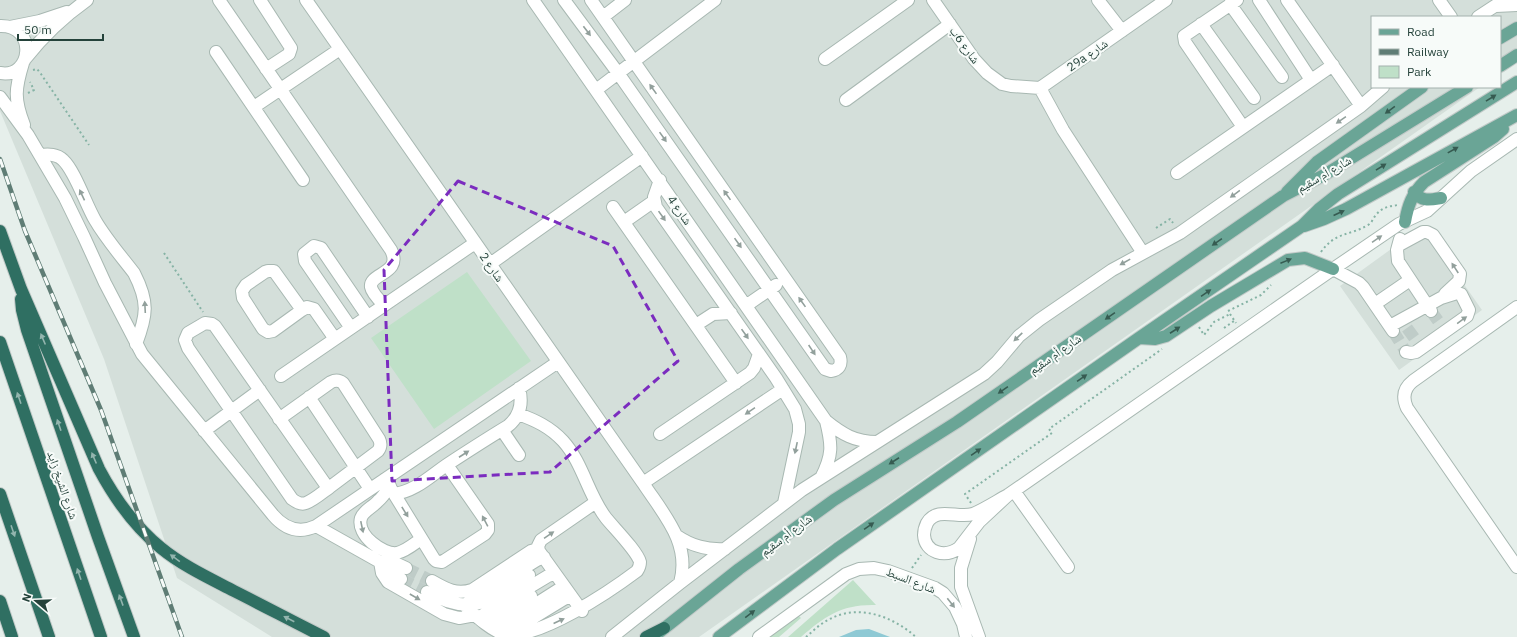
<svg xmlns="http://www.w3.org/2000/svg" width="1517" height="637" font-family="'IBM Plex Sans','Noto Naskh Arabic',sans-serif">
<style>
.built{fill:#d4dfda}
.green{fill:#bfe0c8}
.water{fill:#8ec9d4}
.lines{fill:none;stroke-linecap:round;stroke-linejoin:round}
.minor-tunnel{stroke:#bfccc8;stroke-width:12;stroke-dasharray:12 6;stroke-linecap:butt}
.minor-casing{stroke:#a8b8b2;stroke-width:14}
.major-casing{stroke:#c2cac8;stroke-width:14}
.highway-casing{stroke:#c2cac8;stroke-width:14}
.path{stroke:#86b3a5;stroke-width:2;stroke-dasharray:2 3;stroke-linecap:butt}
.minor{stroke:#fff;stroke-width:12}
.major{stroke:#6aa596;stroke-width:12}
.highway{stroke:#2f6f62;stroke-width:12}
.rail-casing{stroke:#5f7d75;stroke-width:4.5}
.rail{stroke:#f7fbf9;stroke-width:3;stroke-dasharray:9;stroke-linecap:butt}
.oneway{fill:#92a09c}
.oneway2{fill:#365b51}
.oneway3{fill:#93b5ae}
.marked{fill:none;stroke:#7b2cbf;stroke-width:3;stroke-dasharray:8 5;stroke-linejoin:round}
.labels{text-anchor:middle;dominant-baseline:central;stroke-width:4;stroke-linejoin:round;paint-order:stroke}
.street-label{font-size:12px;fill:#24423a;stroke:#f7fbf9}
</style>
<rect width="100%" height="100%" fill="#e6efeb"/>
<path class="built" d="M0,0H1517V60L1500,72V17H1372V87H1480L699,637H272L177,578L104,359L0,111Z
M1423,226L1482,310L1399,370L1340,286Z"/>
<path class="green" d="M467,272L531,361L434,429L371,338Z
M853,580L876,605C842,604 825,616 801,637H788Z
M798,615L801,618L779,637H769Z"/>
<path class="water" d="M869,629L890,637H839L856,630Z"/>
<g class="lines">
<path class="minor-tunnel" d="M1431,311L1441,325
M1407,328L1418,343
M1393,331L1406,352
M406,568L432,581
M401,579L427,592"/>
<defs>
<path id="minor" d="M219,0L391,250C403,274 369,273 371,287C372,293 380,301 384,305
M260,0L291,48L289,54L266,69
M306,0L643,483C664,515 691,543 680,583
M533,0L826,421C842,434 855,442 877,442
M564,0L618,73L825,369L831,371C839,370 842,365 840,357L591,0
M933,0L974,59L987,73L1002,84L1011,86L1040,88L1166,0
M1098,0L1122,31
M1237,0L1184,36L1185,42L1243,127
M1259,0L1311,80
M1287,0L1361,106
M1439,0L1451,17
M1230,4L1282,77
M1496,6L1517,5
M603,17L625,0
M1478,17L1504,0
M1201,24L1254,98
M0,26C38,25 32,79 0,73
M10,27L40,21L67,12
M216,52L303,180
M25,59C43,36 63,17 87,0
M825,59L908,0
M23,63C15,89 14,99 24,125
M1040,88L1063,130L1143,253
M596,90L715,0
M0,97L28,135L65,198L84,237L105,283L142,354L273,515C285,529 299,534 316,526L558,362
M846,100L950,24
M254,107L340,49
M40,155C49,154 57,154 63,160C75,171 86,205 95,220C106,239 121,256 134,273C149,302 147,315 136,344
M1177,173L1333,65
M660,180L654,197L656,207L776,378L795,409L799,424V432L784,503
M613,207L736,383
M624,222L654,201
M1400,239L1397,250L1398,261L1431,311
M1399,245L1423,232H1427L1433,235L1460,274L1459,281L1445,294
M490,264L642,156
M1333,269L1359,283L1363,287L1393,331
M1375,304L1410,280
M747,305L776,285
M1517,307L1413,381C1404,388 1402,397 1407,408L1517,567
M302,310L273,331L268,332L263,329L243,298L242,291L246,285L265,272L268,271H274L302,310L307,307L314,309L335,339
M696,325L713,314L731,313
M1390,326L1441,298L1457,293L1461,294L1469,310L1467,316L1416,352L1411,353L1406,352
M351,328L305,261L304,254L314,246L321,248L368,317
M281,376L475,243
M309,397L370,489
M518,414C535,420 550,427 563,441C583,463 588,495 606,518C614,528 637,551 640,562C640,566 639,568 637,571C609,592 542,637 506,635C490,630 476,616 464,605L537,560L544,557
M279,419L331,382C335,380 339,380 343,383L379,439C381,443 381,447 378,451C362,463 346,475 330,487C323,492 314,500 306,503C301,505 296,502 292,499L188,348L185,340L188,333L205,323L212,324L215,326C253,380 290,434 328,488
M502,430L519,455
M204,431L260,390
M660,434L750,373L754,368L759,354
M821,478C833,455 832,445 826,421
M385,479L434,559L436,561L442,562L485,534L488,530V524L447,465
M643,483L783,389
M390,486C386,492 383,497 378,501C373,507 363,511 361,518C356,535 383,555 397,553C406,551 415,543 421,539
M1014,491L1068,567
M394,494C416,491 430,476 448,464C468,451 488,438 508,426C520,416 523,403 519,388
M1008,495L979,522L959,548C945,558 925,553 924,535C924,531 925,527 927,523C937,506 958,519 973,514C985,509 997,501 1008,495L1333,269L1399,224L1427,211L1471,171L1517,139
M316,526L380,562L389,572L401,579
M677,536C692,546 706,550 725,549
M970,539L961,568V587L979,637
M380,562L382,573L388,582L444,614L459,618L475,615
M380,562H393L406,568
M432,581C446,589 456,595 472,590L531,551L538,549
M427,592C473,618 490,600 529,575
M582,611L539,551L538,546L541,540L596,502
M478,618L548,576L555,574
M486,623L531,596
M495,630L558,590L565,587
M505,635L564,599L571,596
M612,637L680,583L802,490L984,374L997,362L1019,336L1039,320L1112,270L1180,233L1361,106L1383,87
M759,637L846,574L859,569L874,568L888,571L935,588L943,593L955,607L963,624L966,637"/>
<path id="major" d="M1500,38L1517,28
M1500,66L1517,55
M1287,192L1317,162L1422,87
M1414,192C1422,202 1430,200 1441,198
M1405,222C1408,205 1412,194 1424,182L1494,137L1503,129
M1304,226L1324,219L1346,209L1517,115
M1139,338L1155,339L1166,336L1211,306L1288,260L1305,258L1333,269
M657,634L739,569L834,500L957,422L1283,196L1324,175L1467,87
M719,637L837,549L1139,338L1302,226L1319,209L1338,194L1517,82"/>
<path id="highway" d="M0,231L21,289L99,469C115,499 134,526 161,548C183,566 209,578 234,591C264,606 294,622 324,637
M21,299L22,310L27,330L98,537L134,637
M0,342L101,637
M0,494L49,637
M0,601L12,637
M646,637L664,628"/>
</defs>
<use href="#minor" class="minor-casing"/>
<use href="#major" class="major-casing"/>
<use href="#highway" class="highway-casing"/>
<path class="path" d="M33,70L37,69L41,74L89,145
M28,93L34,90L30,82
M1156,228L1170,219L1173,223
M1321,252C1335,232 1349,236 1368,225C1372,223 1373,218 1376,215C1381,208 1389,206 1398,205
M164,253L203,312
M1228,311L1261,295L1271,285
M1230,314L1236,323
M1199,327L1204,335L1214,322L1230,314
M1224,328L1234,321
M971,503L965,494L1052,433L1049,429L1162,349
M912,568L921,555
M806,637C813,631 820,624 828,620C858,603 892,616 916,637"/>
<use href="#minor" class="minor"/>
<use href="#major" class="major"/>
<use href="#highway" class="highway"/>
<defs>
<path id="rail" d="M0,159L25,231L101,410L182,637"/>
</defs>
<use href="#rail" class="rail-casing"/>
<use href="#rail" class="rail"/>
</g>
<defs><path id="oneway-solid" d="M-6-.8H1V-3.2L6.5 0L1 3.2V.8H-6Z"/></defs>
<g class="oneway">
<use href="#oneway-solid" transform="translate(587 31) rotate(53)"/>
<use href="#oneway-solid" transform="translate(653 89) rotate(-125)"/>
<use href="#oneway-solid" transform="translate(1341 120) rotate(145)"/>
<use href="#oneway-solid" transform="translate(663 137) rotate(55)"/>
<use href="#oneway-solid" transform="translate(1235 194) rotate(144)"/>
<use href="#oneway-solid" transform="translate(82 195) rotate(-115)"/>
<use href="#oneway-solid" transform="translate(727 195) rotate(-125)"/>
<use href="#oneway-solid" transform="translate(662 216) rotate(55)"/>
<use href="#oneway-solid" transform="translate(1377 239) rotate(-34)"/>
<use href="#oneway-solid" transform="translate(738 243) rotate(55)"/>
<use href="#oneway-solid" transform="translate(1125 262) rotate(151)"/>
<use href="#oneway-solid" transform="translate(1455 268) rotate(-123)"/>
<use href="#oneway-solid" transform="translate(802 302) rotate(-125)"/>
<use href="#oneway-solid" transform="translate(145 307) rotate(-93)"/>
<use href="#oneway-solid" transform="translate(1462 320) rotate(-36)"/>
<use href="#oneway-solid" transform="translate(745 334) rotate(55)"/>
<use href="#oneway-solid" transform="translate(1018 337) rotate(136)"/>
<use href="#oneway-solid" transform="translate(812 350) rotate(56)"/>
<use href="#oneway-solid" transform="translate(750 411) rotate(146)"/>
<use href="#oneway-solid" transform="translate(796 448) rotate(102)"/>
<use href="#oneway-solid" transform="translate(464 454) rotate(-33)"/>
<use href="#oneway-solid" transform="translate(405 512) rotate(58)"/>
<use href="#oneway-solid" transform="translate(485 521) rotate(-118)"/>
<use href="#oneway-solid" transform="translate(362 527) rotate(78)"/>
<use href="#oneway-solid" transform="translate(549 535) rotate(-34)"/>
<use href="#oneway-solid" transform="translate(415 597) rotate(30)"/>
<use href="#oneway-solid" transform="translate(951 603) rotate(52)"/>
<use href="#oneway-solid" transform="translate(559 621) rotate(-25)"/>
</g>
<g class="oneway2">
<use href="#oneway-solid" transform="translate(1491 98) rotate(-32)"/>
<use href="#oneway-solid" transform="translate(1390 110) rotate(144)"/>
<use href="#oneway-solid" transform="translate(1453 150) rotate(-29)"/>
<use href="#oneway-solid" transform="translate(1381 167) rotate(-32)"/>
<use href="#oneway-solid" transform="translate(1339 213) rotate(-25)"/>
<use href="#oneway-solid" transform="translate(1217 242) rotate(145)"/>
<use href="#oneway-solid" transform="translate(1286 261) rotate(-22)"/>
<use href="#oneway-solid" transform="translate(1206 293) rotate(-34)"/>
<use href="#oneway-solid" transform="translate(1110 316) rotate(145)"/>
<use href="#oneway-solid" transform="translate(1175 330) rotate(-33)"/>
<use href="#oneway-solid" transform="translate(1082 378) rotate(-35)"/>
<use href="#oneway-solid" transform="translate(1003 390) rotate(145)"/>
<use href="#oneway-solid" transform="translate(976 452) rotate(-35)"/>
<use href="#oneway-solid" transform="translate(894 461) rotate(147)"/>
<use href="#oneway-solid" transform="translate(869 526) rotate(-35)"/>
<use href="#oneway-solid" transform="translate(750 614) rotate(-37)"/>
</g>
<g class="oneway3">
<use href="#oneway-solid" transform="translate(43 339) rotate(-113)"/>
<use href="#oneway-solid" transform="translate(19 398) rotate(-109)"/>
<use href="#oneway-solid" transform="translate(59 425) rotate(-109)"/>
<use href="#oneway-solid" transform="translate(94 458) rotate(-113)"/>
<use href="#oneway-solid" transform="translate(13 531) rotate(71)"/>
<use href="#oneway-solid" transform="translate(175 558) rotate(-144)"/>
<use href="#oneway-solid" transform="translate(79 574) rotate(-109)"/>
<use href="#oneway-solid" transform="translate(121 600) rotate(-110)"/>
<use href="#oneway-solid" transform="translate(289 619) rotate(-153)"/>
</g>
<path class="marked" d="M458,181L613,246L678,361L550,472L392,481L384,270Z"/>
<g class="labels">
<g class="street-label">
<text transform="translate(965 45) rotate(54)">شارع 6ب</text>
<text transform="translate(1087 55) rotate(-35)">29a شارع</text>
<text transform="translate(1324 174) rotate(-30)">شارع أم سقيم</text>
<text transform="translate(680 210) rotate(55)">شارع 4</text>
<text transform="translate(492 267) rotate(55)">شارع 2</text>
<text transform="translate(1055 354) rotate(-35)">شارع أم سقيم</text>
<text transform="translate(63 485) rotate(71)">شارع الشيخ زايد</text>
<text transform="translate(786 535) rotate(-37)">شارع أم سقيم</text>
<text transform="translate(911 580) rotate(21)">شارع السبط</text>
</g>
</g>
<rect x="1371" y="16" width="130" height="72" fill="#f7fbf9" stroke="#a3b1ad"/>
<rect x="1379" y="29" width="20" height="6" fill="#6aa596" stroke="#a3b1ad"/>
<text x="1407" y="36" font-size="12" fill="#24423a">Road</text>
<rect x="1379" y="49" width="20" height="6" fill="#5f7d75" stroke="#a3b1ad"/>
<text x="1407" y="56" font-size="12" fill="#24423a">Railway</text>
<rect x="1379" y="66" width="20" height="12" fill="#bfe0c8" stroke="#a3b1ad"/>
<text x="1407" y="76" font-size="12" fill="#24423a">Park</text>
<g transform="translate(36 601) rotate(289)" stroke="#f7fbf9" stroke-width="3" paint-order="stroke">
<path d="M0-3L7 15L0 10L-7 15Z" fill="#24423a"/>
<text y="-6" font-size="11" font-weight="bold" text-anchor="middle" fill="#24423a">N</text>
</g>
<path d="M18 34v6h85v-6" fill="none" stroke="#24423a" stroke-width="2"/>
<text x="24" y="34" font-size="12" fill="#24423a" stroke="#f7fbf9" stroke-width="3" paint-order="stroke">50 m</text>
</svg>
